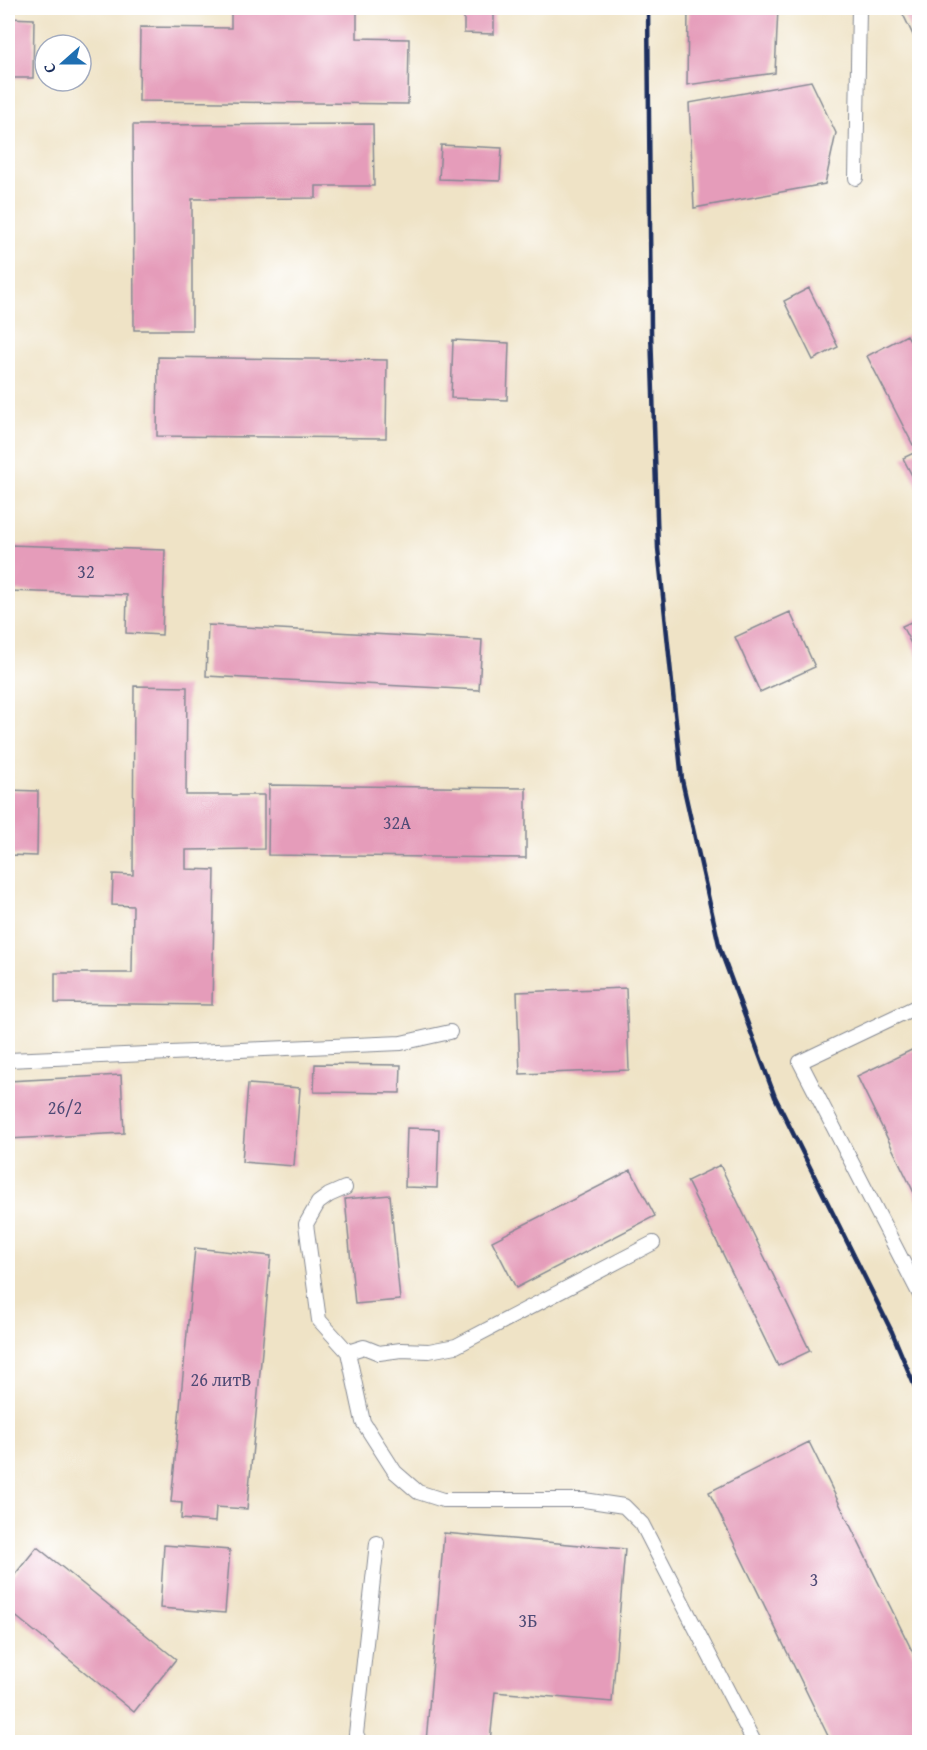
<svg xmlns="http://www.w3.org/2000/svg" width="927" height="1750" font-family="'Gentium Book Plus',serif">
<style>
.building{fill:#e59cba}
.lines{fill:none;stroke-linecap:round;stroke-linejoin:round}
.lane-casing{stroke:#858992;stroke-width:16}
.lane{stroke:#fff;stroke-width:14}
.rail{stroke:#1b2f5e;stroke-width:4.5}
.labels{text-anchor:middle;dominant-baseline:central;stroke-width:6;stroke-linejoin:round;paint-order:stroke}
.number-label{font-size:18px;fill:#4e4a75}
</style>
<rect width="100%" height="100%" fill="#fff"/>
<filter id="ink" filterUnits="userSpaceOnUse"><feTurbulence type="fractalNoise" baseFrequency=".0167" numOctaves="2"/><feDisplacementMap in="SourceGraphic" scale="12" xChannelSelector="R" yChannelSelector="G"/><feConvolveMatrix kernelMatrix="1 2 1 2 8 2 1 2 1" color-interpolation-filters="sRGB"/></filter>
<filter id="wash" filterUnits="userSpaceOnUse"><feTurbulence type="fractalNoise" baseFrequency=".008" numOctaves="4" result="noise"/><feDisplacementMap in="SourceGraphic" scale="24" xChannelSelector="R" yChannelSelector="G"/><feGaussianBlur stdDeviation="1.35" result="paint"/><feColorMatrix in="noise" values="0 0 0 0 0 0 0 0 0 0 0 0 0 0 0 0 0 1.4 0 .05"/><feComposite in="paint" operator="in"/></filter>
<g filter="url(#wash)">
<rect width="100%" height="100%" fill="#efe3c6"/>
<g id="blocks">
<path class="building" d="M231,8H357V38L409,39L408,104L139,101L140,27L231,28Z
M688,8H778L775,73L687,85Z
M900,8H920V35L914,37Z
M464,10H494V34L464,33Z
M8,18L34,19L33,78H8Z
M811,81L836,133L825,184L694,208L689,103Z
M373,124L374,186H316V198L192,199V330H134L133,125Z
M441,145L502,148L500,181L439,179Z
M809,288L838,347L813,360L784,301Z
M907,335L920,359V441L913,445L867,356Z
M453,340L509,343L507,400L451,398Z
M158,357L387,360L386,438L157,436Z
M920,450V491L903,458Z
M8,545L165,550L162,635L126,633L127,595L8,591Z
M790,612L815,667L760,692L735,637Z
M920,618V661L902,626Z
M208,625L482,640L479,690L206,676Z
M134,686L187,687L186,795H264V849L186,850V869L215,870L212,1005L55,1003V973H132L133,906L112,905L113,874L133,875Z
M269,785L526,788V858L268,855Z
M8,790L38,791L37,856L8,855Z
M626,988L629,1070L520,1074L517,992Z
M920,1046V1205L857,1076Z
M315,1064L401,1065L400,1093L314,1092Z
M121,1075L124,1133L8,1139V1081Z
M248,1084L300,1088L294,1166L242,1162Z
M407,1128L439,1129L437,1188L405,1187Z
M720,1165L810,1351L778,1366L687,1181Z
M631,1170L655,1216L516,1288L492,1241Z
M390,1195L400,1300L355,1304L345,1199Z
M195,1248L271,1256L247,1509L216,1507L215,1522L181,1519L182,1503L171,1502Z
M809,1442L920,1667V1742H831L709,1492Z
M444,1533L625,1549L612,1702L495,1692L490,1742H426Z
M164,1545L230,1550L225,1613L160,1608Z
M37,1547L176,1659L134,1712L8,1610V1583Z"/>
</g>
</g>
<g filter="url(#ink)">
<use href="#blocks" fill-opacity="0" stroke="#858992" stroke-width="1.5"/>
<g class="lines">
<defs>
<path id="lane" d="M856,178L859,8
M920,1005L800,1062L920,1295
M8,1060L401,1043L450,1032
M345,1188L329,1195L318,1203L306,1224L319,1320L348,1352L363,1422L395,1472L418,1492L443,1500H584L624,1506L642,1524L754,1742
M348,1352L364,1347L379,1353L401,1350L429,1351L456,1346L653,1243
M360,1742L356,1734L377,1543"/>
</defs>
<use href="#lane" class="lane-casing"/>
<use href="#lane" class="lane"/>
<path class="rail" d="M648,8L651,331L658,548L682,780L720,949L775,1097L892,1332L920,1399"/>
</g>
</g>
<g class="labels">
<g class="number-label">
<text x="86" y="571">32</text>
<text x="397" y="822">32А</text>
<text x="65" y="1107">26/2</text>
<text x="221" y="1379">26 литВ</text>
<text x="814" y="1579">3</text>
<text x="528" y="1620">3Б</text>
</g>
</g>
<rect width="927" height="1750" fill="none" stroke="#fff" stroke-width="30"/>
<g transform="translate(63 63) rotate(249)"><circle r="28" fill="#ffffff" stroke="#a4acbf" stroke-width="1.5"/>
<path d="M0-4.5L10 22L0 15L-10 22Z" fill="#1f6fb2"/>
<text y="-9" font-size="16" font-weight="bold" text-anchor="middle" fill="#1b2f5e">С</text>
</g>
</svg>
